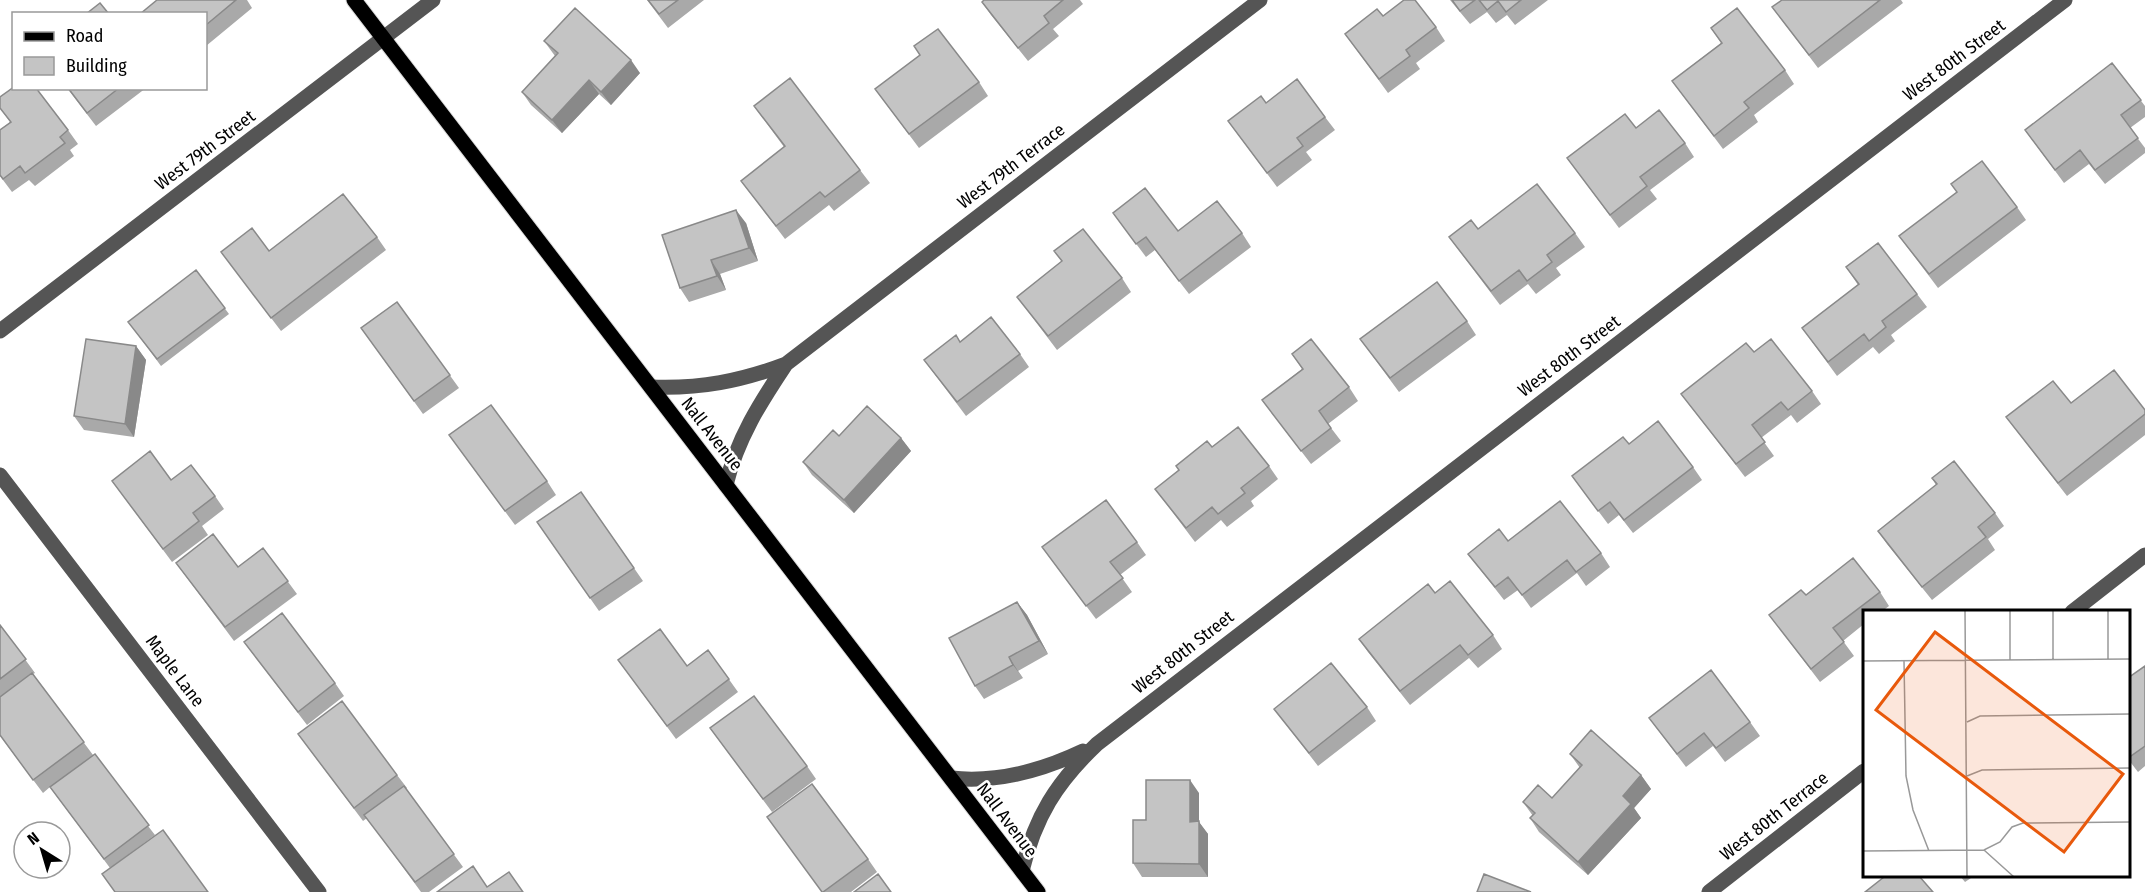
<svg xmlns="http://www.w3.org/2000/svg" width="2145" height="892" font-family="'Fira Sans Condensed',sans-serif">
<style>
.lines{fill:none;stroke-linecap:round;stroke-linejoin:round}
.major-casing{stroke:#dbdbdb;stroke-width:17}
.minor{stroke:#555;stroke-width:15}
.major{stroke:#000;stroke-width:15}
.wall{fill:#a9a9a9}
.shaded-wall{fill:#898989}
.building{fill:#c4c4c4;stroke:#898989;stroke-width:1.5}
.labels{text-anchor:middle;dominant-baseline:central;stroke-width:5;stroke-linejoin:round;paint-order:stroke}
.street-label{font-size:18px;fill:#000;stroke:#fff}
.inset-road{fill:none;stroke:#999;stroke-width:1.5}
.view{fill:#e8590c;fill-opacity:0.15;stroke:#e8590c;stroke-width:3}
.inset-edge{fill:none;stroke:#000;stroke-width:3}
</style>
<rect width="100%" height="100%" fill="#fff"/>
<g class="lines">
<defs>
<path id="major" d="M354,0L1038,892"/>
</defs>
<use href="#major" class="major-casing"/>
<path class="minor" d="M0,331L433,0
M651,387C700,389 741,381 786,364L1260,0
M0,475L319,892
M726,485C737,439 760,403 786,364
M2072,612L2145,555
M951,778C996,783 1043,770 1083,751
M1022,871C1035,817 1056,783 1097,744L2065,0
M1709,892L1864,771"/>
<use href="#major" class="major"/>
</g>
<path class="wall" d="M157,0H247L252,8L206,46V14Z
M647,0H704L668,28Z
M984,0H1080L1083,4L1053,29L1059,36L1028,61L991,15L982,2Z
M1450,0H1548L1515,25L1507,15L1496,23L1487,12L1470,24Z
M1782,0H1901L1903,3L1818,68L1772,7Z
M1383,16L1436,27L1445,41L1416,63L1420,69L1388,93L1345,34Z
M1711,28L1785,70L1794,84L1754,115L1758,122L1723,149L1672,81L1721,43Z
M544,41L640,73L611,105L599,94L562,133L531,105L522,92L555,56Z
M920,55L979,82L988,96L919,148L875,89Z
M2112,63L2145,106V117L2130,128L2145,148V153L2105,184L2089,164L2064,183L2025,130Z
M67,88H146L96,126Z
M0,97L68,130L78,144L70,150L74,156L35,186L29,180L12,192L0,176V130L10,122L0,108Z
M1266,103L1325,117L1335,130L1306,152L1312,160L1277,187L1228,121Z
M754,106L860,170L870,183L834,211L829,205L785,239L741,181L784,147Z
M1636,128L1685,143L1694,157L1650,190L1657,199L1619,228L1567,158Z
M2017,207L2026,220L1938,288L1899,236Z
M1113,213L1178,231L1242,233L1251,247L1189,294L1155,250L1146,257Z
M746,223L758,261L720,274L726,290L689,302L680,288Z
M1478,229L1575,233L1585,247L1556,268L1561,275L1536,294L1528,284L1500,305L1449,237Z
M377,237L386,250L281,331L221,252L269,251Z
M1061,262L1122,278L1131,292L1057,350L1017,297Z
M1846,267L1917,294L1927,307L1891,335L1895,341L1879,354L1873,347L1837,376L1802,328L1858,285Z
M196,270L229,314L161,366L133,328Z
M397,302L459,388L423,414L361,328Z
M1467,321L1476,335L1399,392L1360,339Z
M960,342L1020,354L1029,367L966,416L924,360Z
M136,346L146,360L134,437L84,430L74,416Z
M1754,352L1812,391L1821,404L1797,423L1791,415L1761,438L1774,456L1745,477L1681,394Z
M1292,354L1349,387L1358,401L1328,424L1341,441L1311,464L1262,400L1302,369Z
M2071,403L2145,410V435L2067,496L2006,417Z
M449,435L547,481L556,495L515,525Z
M839,436L901,438L911,451L854,513L812,475L803,462Z
M1629,444L1693,467L1702,480L1633,533L1619,515L1608,524L1572,476Z
M1212,447L1269,466L1278,479L1251,501L1254,506L1227,527L1221,520L1195,542L1155,489Z
M1932,478L1995,513L2004,526L1988,539L1995,550L1932,600L1887,544L1878,531L1936,485Z
M171,480L215,496L224,509L202,526L208,535L172,562L112,481Z
M581,492L643,581L599,611L537,522Z
M1508,541L1601,553L1610,567L1586,586L1577,573L1531,608L1518,590L1504,600L1468,554Z
M1137,542L1146,555L1120,575L1132,592L1096,619L1042,547Z
M263,548L297,594L234,641L176,563L238,567Z
M1880,592L1889,606L1881,612H1864V624L1843,641L1854,656L1820,682L1769,615L1806,595Z
M1435,593L1493,635L1502,649L1478,668L1469,658L1410,705L1368,652L1359,639Z
M1017,602L1027,615L1048,654L1018,671L1023,678L984,699L975,686Z
M0,625L35,673L33,674L93,755L155,835L110,868L50,787L43,793L0,736Z
M244,642L335,683L344,696L307,725Z
M708,650L738,692L676,739L618,660L687,666Z
M2145,666V766L2138,772L2128,759Z
M1367,707L1376,721L1318,766L1274,709Z
M1649,718L1750,722L1760,736L1725,762L1713,746L1686,767Z
M710,728L807,766L816,779L772,812Z
M298,734L397,775L407,788L406,789L463,867L429,892H421L367,818L363,821Z
M1570,754L1641,775L1651,789L1634,808L1641,818L1588,875L1539,832L1530,818L1533,816L1523,802L1552,798L1580,768Z
M1199,793V822L1208,834V877H1142L1133,863L1146,820Z
M868,859L877,872L851,892H821Z
M1960,876H1974L1965,882Z"/>
<path class="shaded-wall" d="M631,60L640,73L611,105L601,92Z
M589,80L599,94L562,133L552,120Z
M736,210L746,223L758,261L749,248Z
M711,260L720,274L726,290L717,276Z
M136,346L146,360L134,437L125,424Z
M901,438L911,451L854,513L844,500Z
M1017,602L1027,615L1048,654L1039,641Z
M1009,657L1018,671L1023,678L1013,665Z
M1641,775L1651,789L1634,808L1641,818L1588,875L1578,862L1623,796Z
M1190,780L1199,793V822L1208,834V877L1199,864L1190,822Z"/>
<path class="building" d="M157,0H236L206,25V14H140Z
M648,0H678L659,14Z
M984,0H1063L1044,16L1049,23L1018,48L982,2Z
M1404,0H1415L1436,27L1406,50L1410,56L1379,79L1345,34L1377,9L1383,16Z
M1452,0H1475L1460,11Z
M1479,0H1521L1506,12L1498,1L1487,10Z
M1782,0H1880L1809,55L1772,7Z
M100,3L109,14H86Z
M575,8L631,60L601,92L589,80L552,120L522,92L558,53L544,41Z
M1737,8L1785,70L1744,102L1749,108L1714,136L1672,81L1722,43L1711,28Z
M938,29L979,82L909,134L875,89L920,55L914,46Z
M2112,63L2141,100L2121,115L2138,138L2095,170L2080,150L2055,170L2025,130Z
M790,78L860,170L825,197L820,192L776,226L741,181L785,146L754,106Z
M1297,79L1325,117L1297,138L1303,146L1267,173L1228,121L1261,96L1266,103Z
M14,87V88H36L68,130L60,137L65,143L25,173L20,166L3,179L0,175V130L11,122L0,108V97Z
M68,88H119L87,113Z
M1659,110L1685,143L1640,177L1647,186L1610,215L1567,158L1625,114L1636,128Z
M1982,161L2017,207L1929,274L1899,236L1957,192L1951,184Z
M1537,184L1575,233L1547,255L1552,262L1527,281L1519,270L1491,291L1449,237L1471,220L1478,229Z
M1145,188L1178,231L1217,201L1242,233L1179,281L1146,237L1136,244L1113,213Z
M343,194L377,237L271,318L221,252L252,228L269,251Z
M736,210L749,248L711,260L717,276L680,288L662,235Z
M1083,229L1122,278L1048,336L1017,297L1062,261L1054,251Z
M1878,243L1917,294L1882,321L1886,327L1869,341L1864,334L1828,362L1802,328L1859,284L1846,267Z
M196,270L225,308L157,359L128,322Z
M1437,282L1467,321L1390,378L1360,339Z
M397,302L450,375L414,401L361,328Z
M991,317L1020,354L957,402L924,360L956,335L960,342Z
M86,339L136,346L125,424L74,416Z
M1311,339L1349,387L1319,411L1331,428L1301,451L1262,400L1303,369L1292,354Z
M1771,339L1812,391L1788,410L1781,402L1752,425L1765,442L1736,464L1681,394L1746,343L1754,352Z
M2114,370L2145,410V414L2058,483L2006,417L2053,381L2071,403Z
M491,405L547,481L505,511L449,435Z
M867,406L901,438L844,500L803,462L833,430L839,436Z
M1658,421L1693,467L1624,520L1610,502L1598,511L1572,476L1623,437L1629,444Z
M1238,427L1269,466L1241,488L1245,493L1218,514L1212,507L1186,528L1155,489L1179,470L1176,466L1207,441L1212,447Z
M150,451L171,480L191,465L215,496L193,513L199,521L163,549L112,481Z
M1954,461L1995,513L1978,527L1986,537L1922,587L1878,531L1937,484L1932,478Z
M581,492L634,568L590,598L537,522Z
M1106,500L1137,542L1110,562L1123,578L1086,606L1042,547Z
M1560,501L1601,553L1576,572L1567,560L1522,595L1508,577L1495,587L1468,554L1499,529L1508,541Z
M213,534L238,567L263,548L288,581L225,627L176,563Z
M1853,558L1880,592L1833,628L1844,642L1811,669L1769,615L1801,590L1806,595Z
M1450,581L1493,635L1468,655L1460,645L1400,691L1359,639L1428,584L1435,593Z
M1017,602L1039,641L1009,657L1013,665L975,686L949,638Z
M282,613L335,683L298,712L244,642Z
M0,625L26,659L0,679Z
M660,629L687,666L708,650L729,679L667,726L618,660Z
M1331,663L1367,707L1309,753L1274,709Z
M2145,666V746L2128,758V678Z
M1711,670L1750,722L1716,748L1704,733L1677,754L1649,718Z
M32,673L84,742L33,780L0,735V697Z
M754,696L807,766L763,799L710,728Z
M342,701L397,775L354,808L298,734Z
M1591,730L1641,775L1623,796L1631,804L1578,862L1530,818L1535,813L1523,802L1538,785L1552,798L1582,765L1570,754Z
M95,754L149,825L104,859L50,787Z
M1146,780H1190V822L1199,821V864L1133,863V820H1146Z
M812,784L868,859L823,892H822L767,817Z
M404,786L454,854L415,882L364,815Z
M163,830L208,892H115L102,874Z
M473,866L487,887L509,872L523,892H437Z
M878,874L891,892H854Z
M1484,874L1531,892H1477Z
M1883,876H1919L1933,892H1865L1884,877Z"/>
<g class="labels">
<g class="street-label">
<text transform="translate(1954 60) rotate(-37)">West 80th Street</text>
<text transform="translate(205 150) rotate(-37)">West 79th Street</text>
<text transform="translate(1011 166) rotate(-37)">West 79th Terrace</text>
<text transform="translate(1569 356) rotate(-37)">West 80th Street</text>
<text transform="translate(712 434) rotate(52)">Nall Avenue</text>
<text transform="translate(1183 652) rotate(-38)">West 80th Street</text>
<text transform="translate(175 671) rotate(53)">Maple Lane</text>
<text transform="translate(1774 816) rotate(-38)">West 80th Terrace</text>
<text transform="translate(1007 820) rotate(53)">Nall Avenue</text>
</g>
</g>
<g transform="translate(1863 610)">
<rect width="267" height="267" fill="#fff"/>
<path class="inset-road" d="M102,0L104,267M190,0V50M245,0V49M147,50V0M0,51L267,49M41,51L43,166L50,200L66,241M104,112L117,106L267,104M104,166L119,160L267,158M121,240L151,267M0,241L121,240L137,232L149,217L160,213L267,212"/>
<path class="view" d="M72,22L260,164L201,242L13,100Z"/>
<rect width="267" height="267" class="inset-edge"/>
</g>
<rect x="12" y="12" width="195" height="78" fill="#ffffff" stroke="#999999" stroke-width="1.5"/>
<rect x="24" y="32" width="30" height="9" fill="#000000" stroke="#999999" stroke-width="1.5"/>
<text x="66" y="42" font-size="18" fill="#000000">Road</text>
<rect x="24" y="57" width="30" height="18" fill="#c4c4c4" stroke="#999999" stroke-width="1.5"/>
<text x="66" y="72" font-size="18" fill="#000000">Building</text>
<g transform="translate(42 850) rotate(323)"><circle r="28" fill="#ffffff" stroke="#999999" stroke-width="1.5"/>
<path d="M0-4.5L10 22L0 15L-10 22Z" fill="#000000"/>
<text y="-9" font-size="16" font-weight="bold" text-anchor="middle" fill="#000000">N</text>
</g>
</svg>
